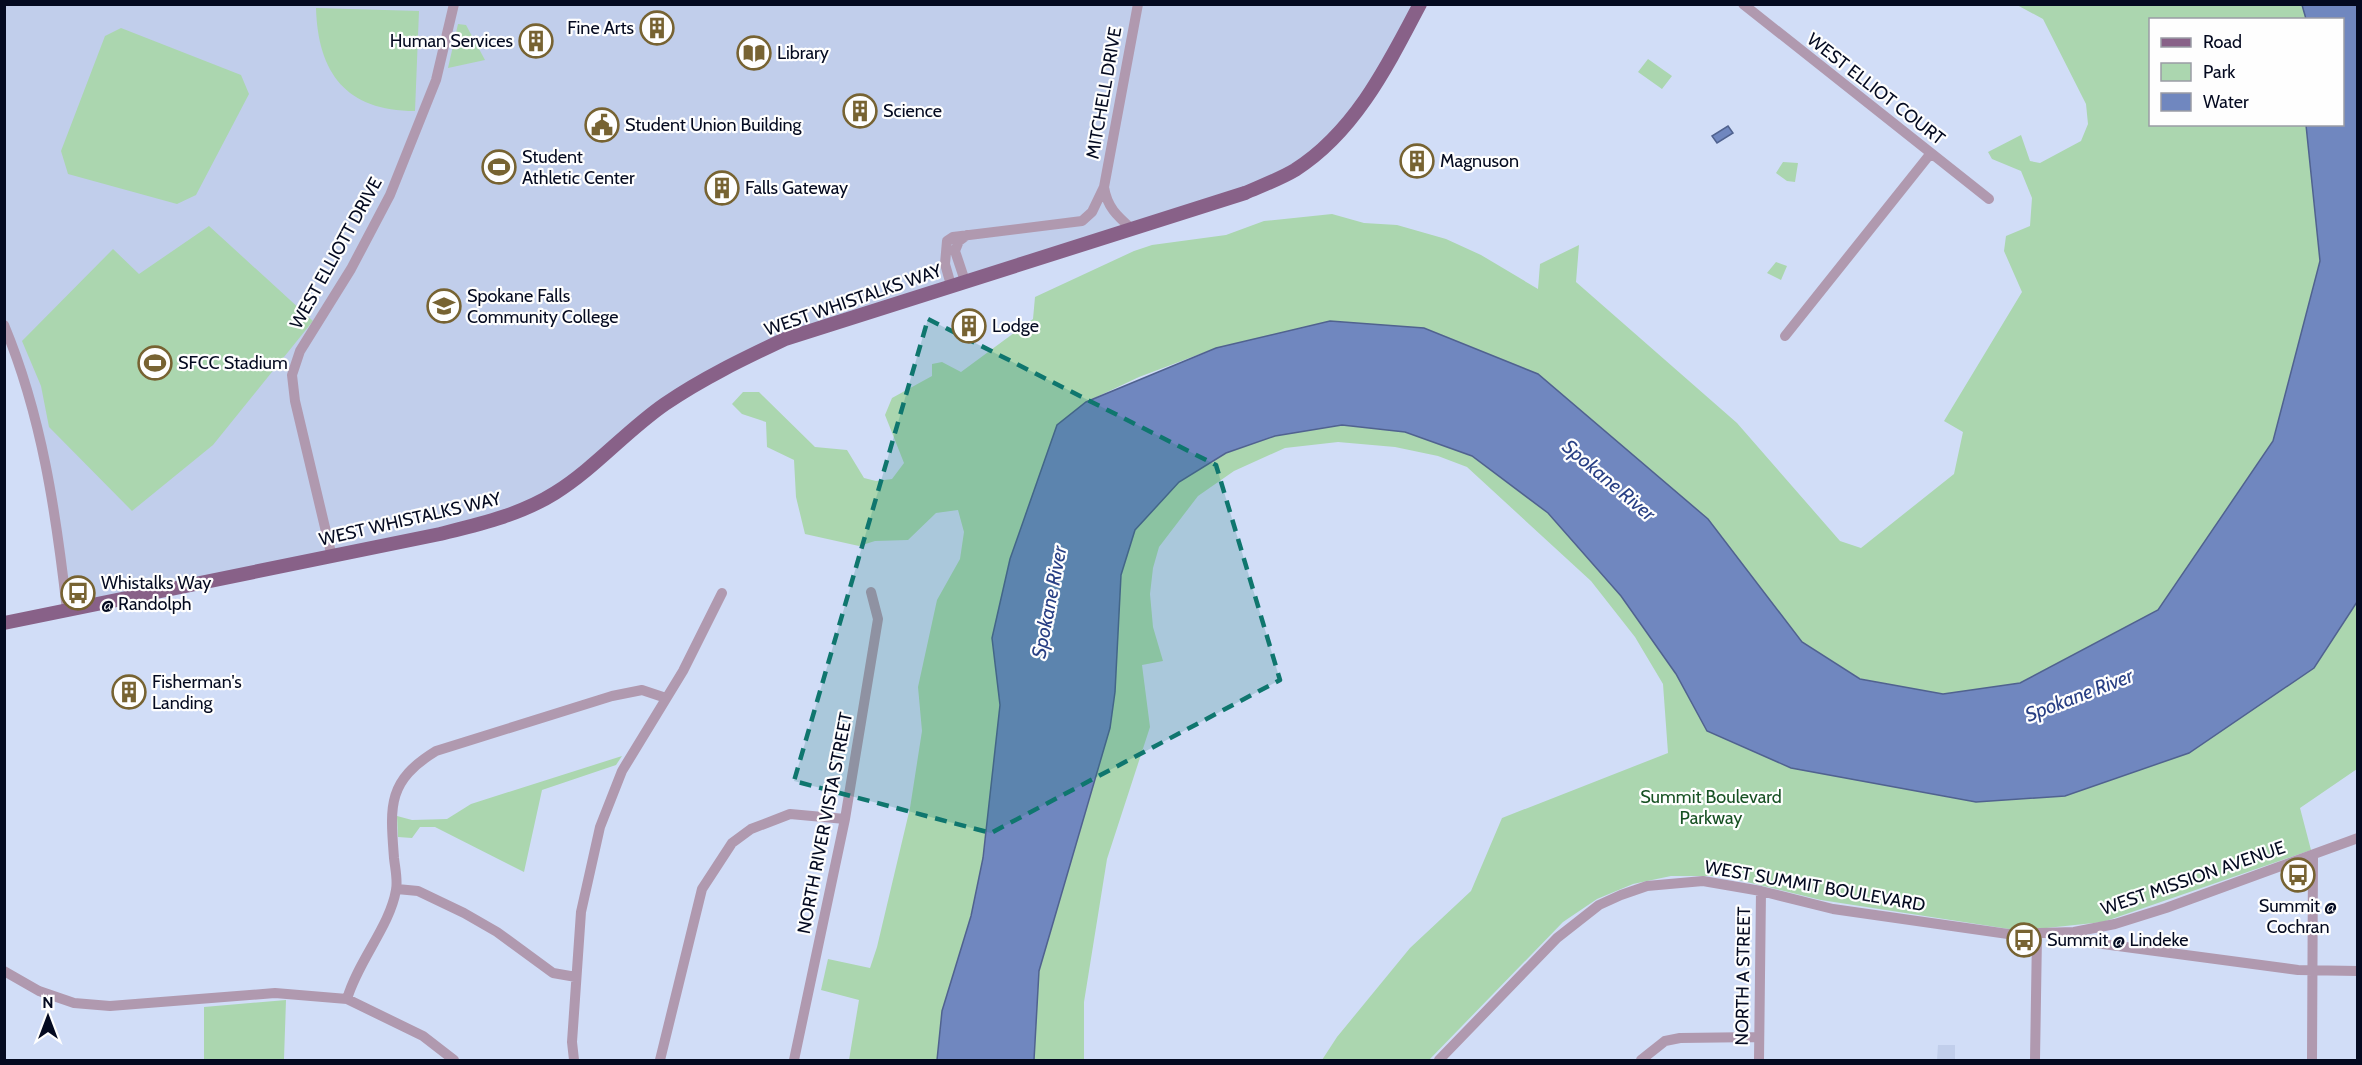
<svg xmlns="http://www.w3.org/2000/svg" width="2362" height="1065" font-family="Cabin,sans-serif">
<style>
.built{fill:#c1ceeb}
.green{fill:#abd6af}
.water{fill:#7087bf;stroke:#50628f;stroke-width:1.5}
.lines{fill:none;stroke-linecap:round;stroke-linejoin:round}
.minor{stroke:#b099af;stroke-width:10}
.major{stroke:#886188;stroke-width:14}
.marked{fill:#0f766e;fill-opacity:0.2;stroke:#0f766e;stroke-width:4.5;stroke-dasharray:12 8;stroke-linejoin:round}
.labels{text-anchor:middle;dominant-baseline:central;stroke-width:4.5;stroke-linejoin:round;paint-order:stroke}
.poi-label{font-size:18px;fill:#040a20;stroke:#fefefe;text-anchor:start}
.street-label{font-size:18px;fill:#040a20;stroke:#fefefe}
.park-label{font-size:18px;fill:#175123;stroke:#fefefe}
.water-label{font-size:20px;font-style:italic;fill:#283f84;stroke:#fefefe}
</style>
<rect width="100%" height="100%" fill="#d1ddf7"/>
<path class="built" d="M4,5H1420L1369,93L1295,170L938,289L713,373L599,460L503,519L67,610L46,459L5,325Z
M1938,1045H1955V1060H1937Z"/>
<path class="green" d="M2017,5H2302L2306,19L2150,20V124L2306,125L2320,261L2273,441L2158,610L2020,683L1943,694L1861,679L1802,642L1708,519L1538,374L1424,328L1216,348L1139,377L1086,402L1057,426L1010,559L992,638L1000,705L983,858L971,916L942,1011L937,1060H849L859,1000L821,990L828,959L870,968L877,947L910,808L922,731L918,687L937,600L960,559L964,532L958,510L936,513L908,540L875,541L859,546L805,534L796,497L794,460L767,447L766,422L742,414L732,404L743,392H759L815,447L847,450L864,478L876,481L892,479L904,463L885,415L892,398L932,376V364L942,362L961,372L1033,319L1035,297L1134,251L1152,245L1226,235L1264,221L1332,214L1364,223L1397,225L1446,239L1481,255L1538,289L1540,264L1579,245L1576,282L1737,423L1840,541L1861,548L1954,474L1963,432L1944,421L2022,292L2004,251L2006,236L2030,226L2032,198L2021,171L1992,159L1988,152L2021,135L2030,161L2040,163L2081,141L2088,124L2086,104L2043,19Z
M316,8L419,11L415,111C346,111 318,73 316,8Z
M458,24L466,25L485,60L448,68Z
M121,28L241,75L249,94L196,195L177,204L68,174L61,151L105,36Z
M1648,59L1672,76L1662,89L1638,72Z
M1783,162L1798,163L1795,182L1787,181L1776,173Z
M209,226L313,321L213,445L132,511L49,427L41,386L22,341L113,249L139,274Z
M1776,262L1787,266L1781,280L1767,273Z
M1342,425L1405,432L1472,456L1548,513L1621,596L1676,674L1707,731L2189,753L2313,668L2357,602V769L2300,808L2311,850L2103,922L2037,929H2009L1821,900L1722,876H1671L1633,884L1597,899L1563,922L1429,1060H1322L1337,1037L1410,948L1471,891L1502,818L1668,753L1663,684L1635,637L1591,581L1467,467L1438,456L1395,447L1338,442L1285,448L1234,471L1198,496L1159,547L1153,568L1150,594L1153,627L1163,661L1142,665L1150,727L1107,859L1084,1002V1060H1034L1039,971L1110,728L1115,692L1121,575L1135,530L1179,482L1226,453L1275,436Z
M622,756L616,765L542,790L524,872L435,827H420L412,838L398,837L397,816L412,820L447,819L471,804Z
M286,1000L284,1059L295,1060H204V1007Z"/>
<path class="water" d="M2302,5H2358L2357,602L2314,668L2189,753L2065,796L1976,802L1791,768L1707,731L1676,674L1621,596L1548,513L1472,456L1405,432L1342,425L1275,436L1226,453L1179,482L1135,530L1121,575L1115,692L1110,728L1039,971L1034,1060H937L942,1011L971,916L983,858L1000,705L992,638L1010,559L1057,425L1086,402L1216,348L1330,321L1424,328L1538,374L1708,519L1802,642L1860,679L1943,694L2020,683L2158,610L2273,441L2320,261L2306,125L2342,124V20L2306,19Z
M1728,126L1733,133L1717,143L1712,136Z"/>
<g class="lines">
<path class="minor" d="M1743,4L1989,199
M1104,187C1107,207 1117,216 1132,229
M965,281L955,251L959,241L967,235
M951,285L945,264L947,241L953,237L1082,221L1092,212L1104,187L1138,4
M4,325C42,416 56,513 67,610
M1785,336L1931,153
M332,557L295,401L292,375L300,351L351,269L390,195L436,80L454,4
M397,889L418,891L464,913L497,932L553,973L576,977
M2058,938L2298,970L2358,971
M4,971L39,991L74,1003L110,1006L275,993L347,999L423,1036L454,1060
M347,999C358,961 390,926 396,890C398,880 395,868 394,858C390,806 387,781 436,751L612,696L642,690L666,698
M574,1060L572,1042L581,912L600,827L622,771L683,671L722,593
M660,1060L702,889L732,843L751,829L790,814L845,819
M794,1060L845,819L878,619L871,592
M1439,1060L1557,938L1599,905L1621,895L1647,886L1703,881L1761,891L1833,909L2008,934L2074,932L2115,924L2166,908L2358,838
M1641,1060L1665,1041L1680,1038L1759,1037
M1759,1060L1761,891
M2035,1060L2037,935
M2312,1060L2313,855"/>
<path class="major" d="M4,623L440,534C480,524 520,515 555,493C595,468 626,431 665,404C703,378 743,359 785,339L1245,193C1261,186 1280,179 1295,170C1355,132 1388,65 1420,4"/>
</g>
<path class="marked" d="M928,319L1216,465L1280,680L991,833L794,781Z"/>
<defs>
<symbol id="building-ring" viewBox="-11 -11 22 22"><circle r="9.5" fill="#fefefe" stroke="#776332" stroke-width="1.5"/><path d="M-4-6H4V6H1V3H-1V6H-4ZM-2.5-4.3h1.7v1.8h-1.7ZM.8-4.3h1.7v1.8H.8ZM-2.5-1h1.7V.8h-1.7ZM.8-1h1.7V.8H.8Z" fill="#776332"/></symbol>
<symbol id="library-ring" viewBox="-11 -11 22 22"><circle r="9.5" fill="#fefefe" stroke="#776332" stroke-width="1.5"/><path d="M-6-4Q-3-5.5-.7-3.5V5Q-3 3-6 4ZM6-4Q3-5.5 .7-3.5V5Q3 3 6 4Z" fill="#776332"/></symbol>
<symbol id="civic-ring" viewBox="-11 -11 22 22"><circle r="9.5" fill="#fefefe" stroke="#776332" stroke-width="1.5"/><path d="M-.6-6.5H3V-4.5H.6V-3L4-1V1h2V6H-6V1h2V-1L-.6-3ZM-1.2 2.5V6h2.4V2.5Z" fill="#776332"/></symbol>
<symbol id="stadium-ring" viewBox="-11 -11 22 22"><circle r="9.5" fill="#fefefe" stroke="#776332" stroke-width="1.5"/><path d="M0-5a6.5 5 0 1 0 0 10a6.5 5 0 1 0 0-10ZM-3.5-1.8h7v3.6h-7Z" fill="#776332"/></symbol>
<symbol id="university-ring" viewBox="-11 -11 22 22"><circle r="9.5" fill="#fefefe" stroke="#776332" stroke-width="1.5"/><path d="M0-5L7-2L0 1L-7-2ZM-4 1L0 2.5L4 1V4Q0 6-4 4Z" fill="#776332"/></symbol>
<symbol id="bus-ring" viewBox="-11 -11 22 22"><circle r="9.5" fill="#fefefe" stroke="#776332" stroke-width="1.5"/><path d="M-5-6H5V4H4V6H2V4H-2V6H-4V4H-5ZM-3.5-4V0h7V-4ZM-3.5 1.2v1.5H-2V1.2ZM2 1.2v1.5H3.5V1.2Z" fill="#776332"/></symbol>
</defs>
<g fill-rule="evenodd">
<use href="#building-ring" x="638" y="9" width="38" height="38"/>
<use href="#building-ring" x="517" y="22" width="38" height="38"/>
<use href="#library-ring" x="735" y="34" width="38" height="38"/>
<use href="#building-ring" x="841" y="92" width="38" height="38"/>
<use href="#civic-ring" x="583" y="106" width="38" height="38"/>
<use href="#building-ring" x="1398" y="142" width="38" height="38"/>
<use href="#stadium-ring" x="480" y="148" width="38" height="38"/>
<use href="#building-ring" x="703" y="169" width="38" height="38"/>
<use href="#university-ring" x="425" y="287" width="38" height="38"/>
<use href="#building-ring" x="950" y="307" width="38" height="38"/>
<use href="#stadium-ring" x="136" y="344" width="38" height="38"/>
<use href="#bus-ring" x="59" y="574" width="38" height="38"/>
<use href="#building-ring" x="110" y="673" width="38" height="38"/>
<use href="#bus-ring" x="2279" y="856" width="38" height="38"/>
<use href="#bus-ring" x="2005" y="921" width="38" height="38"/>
</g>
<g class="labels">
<g class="poi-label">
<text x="634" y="28" text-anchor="end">Fine Arts</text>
<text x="513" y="41" text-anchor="end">Human Services</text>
<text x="777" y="53">Library</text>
<text x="883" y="111">Science</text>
<text x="625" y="125">Student Union Building</text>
<text x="522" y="157">Student<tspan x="522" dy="21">Athletic Center</tspan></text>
<text x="1440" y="161">Magnuson</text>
<text x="745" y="188">Falls Gateway</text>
<text x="467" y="296">Spokane Falls<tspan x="467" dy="21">Community College</tspan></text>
<text x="992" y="326">Lodge</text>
<text x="178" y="363">SFCC Stadium</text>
<text x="101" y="583">Whistalks Way<tspan x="101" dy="21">@ Randolph</tspan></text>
<text x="152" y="682">Fisherman's<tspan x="152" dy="21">Landing</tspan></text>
<text x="2298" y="906" text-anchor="middle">Summit @<tspan x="2298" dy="21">Cochran</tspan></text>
<text x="2047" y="940">Summit @ Lindeke</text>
</g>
<g class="street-label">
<text transform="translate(1876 89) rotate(38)">WEST ELLIOT COURT</text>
<text transform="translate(1104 93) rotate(-80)">MITCHELL DRIVE</text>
<text transform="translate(336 253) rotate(-61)">WEST ELLIOTT DRIVE</text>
<text transform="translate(853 300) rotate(-19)">WEST WHISTALKS WAY</text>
<text transform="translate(410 519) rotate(-13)">WEST WHISTALKS WAY</text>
<text transform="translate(825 823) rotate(-79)">NORTH RIVER VISTA STREET</text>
<text transform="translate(2193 878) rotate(-19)">WEST MISSION AVENUE</text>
<text transform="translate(1815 886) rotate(10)">WEST SUMMIT BOULEVARD</text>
<text transform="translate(1743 976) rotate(-89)">NORTH A STREET</text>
</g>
<g class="park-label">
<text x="1711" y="797">Summit Boulevard<tspan x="1711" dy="21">Parkway</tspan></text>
</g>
<g class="water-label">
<text transform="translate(1609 480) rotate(40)">Spokane River</text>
<text transform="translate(1049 602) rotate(-79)">Spokane River</text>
<text transform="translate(2079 695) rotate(-21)">Spokane River</text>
</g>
</g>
<rect width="2362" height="1065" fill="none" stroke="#040a20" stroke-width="12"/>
<rect x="2149" y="18" width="195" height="108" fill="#fefefe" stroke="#9a9ca5" stroke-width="1.5"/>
<rect x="2161" y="38" width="30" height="9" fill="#886188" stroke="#9a9ca5" stroke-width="1.5"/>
<text x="2203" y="48" font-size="18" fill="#040a20">Road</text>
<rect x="2161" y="63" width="30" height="18" fill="#abd6af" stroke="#9a9ca5" stroke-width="1.5"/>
<text x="2203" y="78" font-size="18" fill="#040a20">Park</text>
<rect x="2161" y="93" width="30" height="18" fill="#7087bf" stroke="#9a9ca5" stroke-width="1.5"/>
<text x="2203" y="108" font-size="18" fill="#040a20">Water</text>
<g transform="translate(48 1017)" stroke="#fefefe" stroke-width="4.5" paint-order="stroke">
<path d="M0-4.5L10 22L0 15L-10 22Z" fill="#040a20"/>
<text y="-9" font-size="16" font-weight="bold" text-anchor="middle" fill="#040a20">N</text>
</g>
</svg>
